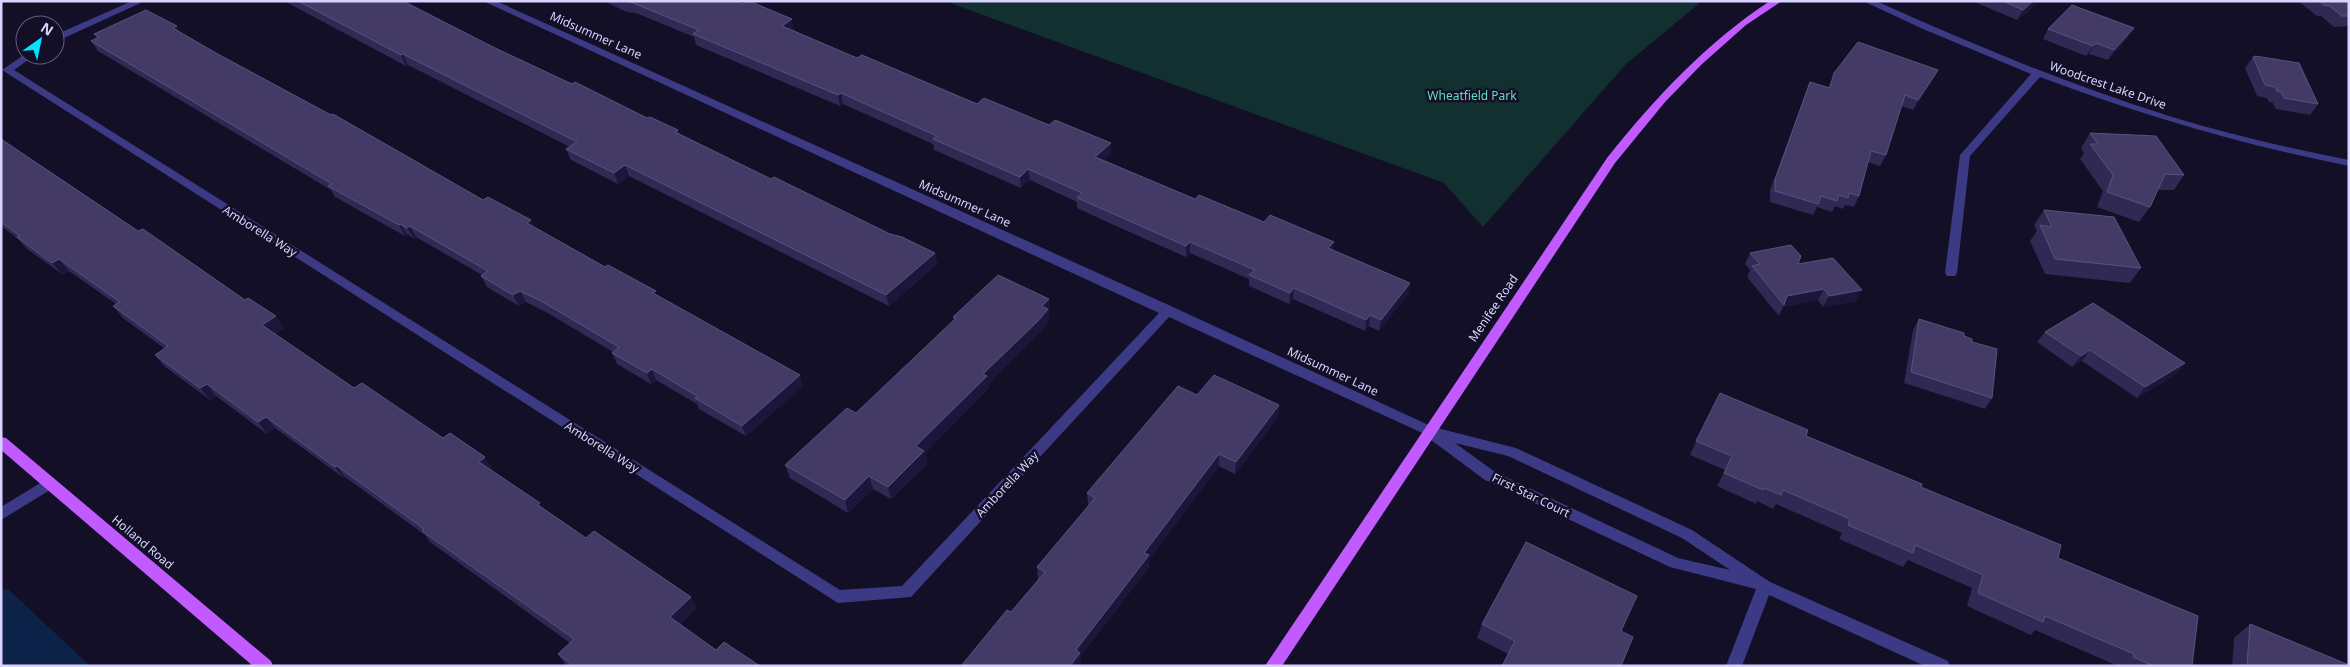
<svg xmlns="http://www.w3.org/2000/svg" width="2350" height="667" font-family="'Noto Sans',sans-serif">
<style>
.green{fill:#12302f}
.water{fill:#0c2248}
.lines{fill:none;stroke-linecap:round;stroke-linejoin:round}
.minor{fill:#3d3a85;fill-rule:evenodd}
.major{fill:#c25bff;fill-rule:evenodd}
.wall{fill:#312854}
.shaded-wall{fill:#1d163a}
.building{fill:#433a66;stroke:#5a527e}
.labels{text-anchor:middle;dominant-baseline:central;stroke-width:5;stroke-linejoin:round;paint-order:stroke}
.street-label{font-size:12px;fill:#d9d4ff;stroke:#130f26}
.park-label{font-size:12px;fill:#5fe0c0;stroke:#130f26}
</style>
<rect width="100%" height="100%" fill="#130f26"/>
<path class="green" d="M945,1H1702L1626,64L1483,227L1444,183Z"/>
<path class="water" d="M8,589L90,666H1V590Z"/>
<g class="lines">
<path class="minor" d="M132,1H145L55,42V35Z
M483,1H496L1173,307L1433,427L1516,448L1692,530L1770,582L1948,661L1950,666H1925L1769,595L1742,666H1726L1756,589L1670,567L1485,480L1431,440L1429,436L1169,317L911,597L838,603L2,70L25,54L35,55L14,70L840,590L902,586L1159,313ZM1455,443L1508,456L1682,538L1730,570L1678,558L1495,472Z
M1863,1H1876C1972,44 2069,85 2169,116C2228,134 2288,148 2349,160V166C2243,145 2141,115 2040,77L1970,156L1957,273L1955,276H1947L1945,273L1960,155L2031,74L1923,29Z
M50,477L55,479L57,483L55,487L1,520V507Z"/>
<path class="major" d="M1770,1H1782L1746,25L1702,64L1665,102L1615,163L1282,666H1265L1607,158C1655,98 1706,43 1770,1Z
M1,437L6,438L271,661L273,666H253L1,450Z"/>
</g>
<path class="wall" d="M284,1H403L493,47L572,84L647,118L678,130V133L771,179L890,234L935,253L937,264L889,306L629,176L618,184L571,160L566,149L570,147L408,65L406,66Z
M603,1H736L794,30H793L857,58L1111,154L1104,160L1195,199L1333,250L1410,283L1408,294L1379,331L1369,326L1365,331L1293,299L1289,304L1249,286V279L1190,253L1186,257L1107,222L1077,208V202L1030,180L1021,188L934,150L933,144L843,104L840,106L696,45L694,37L636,13L627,12Z
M1972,1H2040L2017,20Z
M2298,1H2349V26L2334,27L2321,16H2317Z
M2048,29L2128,38L2108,60L2089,54L2086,56L2043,39Z
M181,33L483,200L534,227L658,296L803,386L746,436L699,409L697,404L656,380L651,384L617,364L612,353L613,352L546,312L526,302L519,306L487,287L481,276L482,275L416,237L414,239L407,234L405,236L335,197L331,190L98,51L91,41L97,38L94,34Z
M2255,56L2318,104L2310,115L2276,109L2273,103L2269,102L2267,98L2257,96L2245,68L2253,57H2254Z
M1938,70L1933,80L1913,110L1901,106L1886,155L1880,166L1868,162L1859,196L1854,207L1845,205L1843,209L1835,206L1832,212L1817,207L1813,215L1770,202V190L1810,82L1828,88L1834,73Z
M2090,133L2184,175L2174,190H2158L2150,207L2139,222L2097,207L2103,191L2080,159L2084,153L2081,148Z
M1,139L138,231L284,328L275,334L354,388L443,438L492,468L490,469L543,508L586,538L691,597L696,608L680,624L716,650L760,666H567L565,664L558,654L570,643L430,542L425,535L345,477L344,478L275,428L267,434L216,396L210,400L164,366L155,355L165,349L123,318L113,306L116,304L69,271L62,274L27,249L19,240L1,226Z
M2044,210L2141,268L2130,283L2045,274L2030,241L2037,231L2034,225Z
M1750,253L1798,264L1856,301L1823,307L1818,300L1783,307L1779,316L1747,277L1750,270L1745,264Z
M1050,312L1048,314L1049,322L1040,332L988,384L989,388L925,453L927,464L891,499L873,489L848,513L790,478L785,465L856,413L954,321L953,317Z
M1919,319L1964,336L1972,342L1992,398L1985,409L1904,383L1913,330Z
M2045,332L2185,363L2176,374L2137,398L2082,361L2072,367L2037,342Z
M1197,395L1279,405L1278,417L1235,474L1219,466L1149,559V567L1080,657L1081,664L1011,612L1039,579H1038L1037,567L1089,505H1088L1087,493Z
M1806,436L1921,487L2058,558L2192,666H2118L2035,630L2031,635L1967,606L1972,588L1908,560L1903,567L1839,539L1842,533L1776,504L1773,509L1757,501L1756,504L1717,486L1725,470L1690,455L1696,441Z
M1482,624L1621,631L1508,654L1477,638Z
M2250,624L2349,666H2232L2234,638Z"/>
<path class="shaded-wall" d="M2033,1H2040L2017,20L2023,10Z
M792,19L794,30L784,36L782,26Z
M177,26L184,37L173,28Z
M2134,28L2128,38L2108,60L2114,50Z
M2096,43L2089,54L2086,56L2093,46Z
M403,54L408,65L406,66L401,55Z
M1938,70L1933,80L1913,110L1918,100Z
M841,93L843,104L840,106L838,95Z
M1111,143V154L1096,168L1095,157Z
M625,165L629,176L618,184L614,173Z
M1028,169L1030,180L1021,188L1020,177Z
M531,220L536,231L527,223Z
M400,224L407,234L405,236L399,225Z
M410,226L416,237L414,239L407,228Z
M1190,242V253L1186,257V246Z
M1334,242L1333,253L1328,248Z
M935,253L937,264L889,306L886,295Z
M59,259L69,271L62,274L52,263Z
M1410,283L1408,294L1379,331L1381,320Z
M1294,288L1293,299L1289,304L1290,293Z
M1824,289L1818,300L1783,307L1787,296Z
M1862,290L1856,301L1823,307L1829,296Z
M520,291L526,302L519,306L513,295Z
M1049,299L1050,312L1048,314L1049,322L1040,332L988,384L989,388L925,453L927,464L891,499L888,487L916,446L983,374L1042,306Z
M1370,315L1369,326L1365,331L1366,320Z
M276,316L284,328L270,337L262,325Z
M2090,350L2082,361L2072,367L2081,356Z
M2185,363L2176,374L2137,398L2145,387Z
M652,369L656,380L651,384L647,373Z
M800,375L803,386L746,436L742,426Z
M207,384L216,396L210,400L200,388Z
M1279,405L1278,417L1235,474L1236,462Z
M266,417L275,428L267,434L258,422Z
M1219,454V466L1149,559V567L1080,657L1081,664L1080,666H1070L1076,650L1144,553Z
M485,457L492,468L486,473L479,462Z
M337,466L345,477L344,478L335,467Z
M869,476L873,489L848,513L845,500Z
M691,597L696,608L676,627L670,617Z"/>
<path class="building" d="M298,1H403L493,47L572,84L575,82L647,118L650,117L678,130L675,132L771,179L774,177L890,234L902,237L935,253L886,295L625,165L614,173L566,149L577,142L403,54L401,55Z
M624,1H736L742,4L746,1H749L792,19L782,26L857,58L862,55L977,104L984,98L1049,125L1055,120L1111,143L1095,157L1195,199L1199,195L1264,222L1270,215L1334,242L1328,248L1410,283L1381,320L1370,315L1366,320L1294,288L1290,293L1249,275L1255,270L1190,242L1186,246L1107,211L1077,198L1082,193L1028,169L1020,177L933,139L937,136L841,93L838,95L693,34L699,30L633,3Z
M2003,1H2033L2023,10Z
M2319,1H2349V16H2342L2328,5L2325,6Z
M2072,5L2134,28L2114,50L2096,43L2093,46L2048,29Z
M146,10L177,26L173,28L214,52L331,115L333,114L483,200L488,197L531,220L527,223L605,267L608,265L656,291L653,293L800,375L742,426L695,398L697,396L652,369L647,373L612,353L619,347L541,301L520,291L513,295L481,276L488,271L410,226L407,228L400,224L399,225L328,186L332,184L91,41L99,37L94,34Z
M1858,42L1938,70L1918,100L1905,95L1886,155L1871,151L1859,196L1849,193L1848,198L1839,195L1837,201L1821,196L1818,204L1775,191V180L1810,82L1830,88L1834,73Z
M2255,56L2299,63L2318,104L2284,98L2281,92L2277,91L2275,87L2265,85L2253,57H2256Z
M2090,133L2156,136L2184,175L2165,174L2150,207L2107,192L2113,175L2090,144H2098Z
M1,139L138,231L143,229L245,300L248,298L276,316L262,325L354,388L362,383L443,438L450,433L485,457L479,462L540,503L538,505L586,538L594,531L691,597L670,617L716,650L724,642L760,666H574L558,654L574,639L422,531L424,529L337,466L335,467L266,417L258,422L207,384L200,388L155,355L168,346L113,306L120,302L59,259L52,263L17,237L20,236L1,222Z
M2044,210L2114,217L2141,268L2055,259L2040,225L2052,227Z
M1791,245L1801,256L1798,264L1833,258L1862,290L1829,296L1824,289L1787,296L1784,305L1752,266L1760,264L1750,253Z
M998,275L1049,299L1042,306L1048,309L1039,320L983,374L987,376L916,446L924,451L888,487L869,476L845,500L785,465L847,408L856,413L956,318L953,317Z
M2093,303L2185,363L2145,387L2090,350L2081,356L2045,332Z
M1919,319L1964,333V336L1972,339V342L1997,349L1992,398L1911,372Z
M1214,375L1279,405L1236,462L1219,454L1144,553L1149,555L1076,650L1080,653L1070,666H961L1007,610L1011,612L1045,572L1037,567L1095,498L1087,493L1178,386L1197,395Z
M1720,393L1808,430L1806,436L1922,484L1921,487L2061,545L2058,558L2198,616L2192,666H2154L2133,657L2134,654L2045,616L2043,622L1978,593L1983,575L1915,545L1913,553L1848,525L1850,519L1783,490L1781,495L1764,488L1763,490L1724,473L1732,456L1696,441Z
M1526,542L1637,596L1621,631L1633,637L1621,666H1502L1515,641L1482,624Z
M2250,624L2349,665V666H2247Z"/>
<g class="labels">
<g class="street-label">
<text transform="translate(596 35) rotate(24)">Midsummer Lane</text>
<text transform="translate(2108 85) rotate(19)">Woodcrest Lake Drive</text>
<text transform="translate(965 203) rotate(24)">Midsummer Lane</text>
<text transform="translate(260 231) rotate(32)">Amborella Way</text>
<text transform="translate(1493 308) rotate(-56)">Menifee Road</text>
<text transform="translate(1333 371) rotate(25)">Midsummer Lane</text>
<text transform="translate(602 447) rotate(32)">Amborella Way</text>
<text transform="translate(1007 484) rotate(-47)">Amborella Way</text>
<text transform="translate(1531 495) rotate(26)">First Star Court</text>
<text transform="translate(143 542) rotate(40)">Holland Road</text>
</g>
<g class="park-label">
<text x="1472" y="95">Wheatfield Park</text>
</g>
</g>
<rect width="2350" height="667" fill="none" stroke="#d9d4ff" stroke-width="5"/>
<g transform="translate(40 40) rotate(33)"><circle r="24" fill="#130f26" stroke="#625e7d"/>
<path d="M0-4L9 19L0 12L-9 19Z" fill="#00e5ff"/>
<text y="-8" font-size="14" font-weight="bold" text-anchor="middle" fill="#d9d4ff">N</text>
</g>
</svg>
